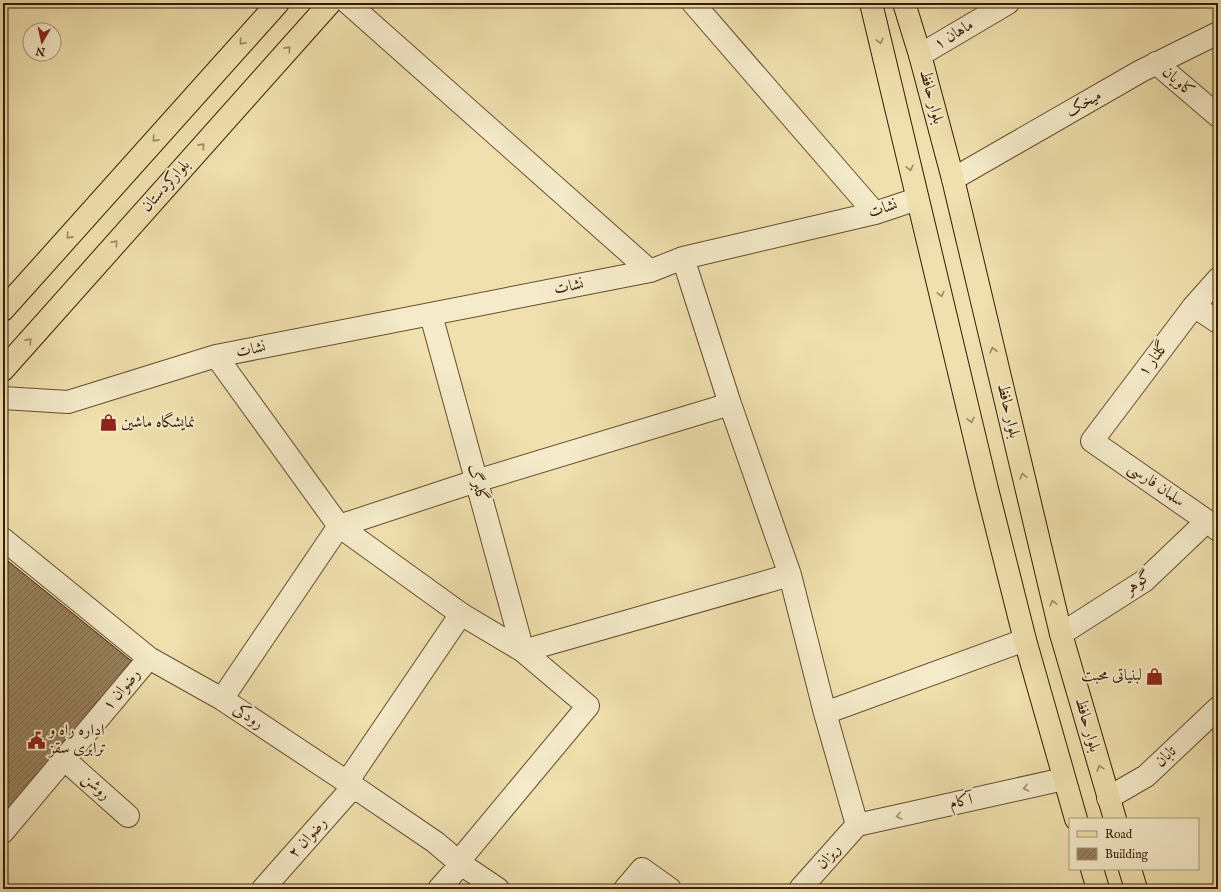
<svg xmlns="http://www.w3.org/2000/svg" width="1221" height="892" font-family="'IM FELL English',Amiri,serif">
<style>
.building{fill:url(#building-hatch);stroke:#381b04}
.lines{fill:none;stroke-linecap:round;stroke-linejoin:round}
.minor-casing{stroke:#664c2e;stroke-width:24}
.major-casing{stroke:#381b04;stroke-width:24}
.minor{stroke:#f5ebca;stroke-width:22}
.major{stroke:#efe0ad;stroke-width:22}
.oneway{stroke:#9d8761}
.oneway2{stroke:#a08d71}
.labels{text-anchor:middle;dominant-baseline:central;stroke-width:4;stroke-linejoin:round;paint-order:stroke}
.street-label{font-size:16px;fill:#381b04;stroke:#f5ebca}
.poi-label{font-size:16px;fill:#381b04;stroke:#f5ebca;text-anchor:start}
</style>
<defs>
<pattern id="building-hatch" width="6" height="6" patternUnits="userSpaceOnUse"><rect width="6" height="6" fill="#97815c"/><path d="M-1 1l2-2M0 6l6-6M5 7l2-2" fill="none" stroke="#7c694a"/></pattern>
</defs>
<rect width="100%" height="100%" fill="#efe0ad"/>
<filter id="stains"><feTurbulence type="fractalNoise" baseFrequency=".005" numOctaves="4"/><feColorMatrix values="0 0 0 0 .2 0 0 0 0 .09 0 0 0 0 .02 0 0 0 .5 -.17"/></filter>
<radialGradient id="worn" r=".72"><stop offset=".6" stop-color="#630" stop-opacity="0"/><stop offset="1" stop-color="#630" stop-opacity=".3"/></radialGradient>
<path class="building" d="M3,557L134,663L3,817Z"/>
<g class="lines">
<defs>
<path id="minor" d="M348,3L650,271
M693,3L875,213
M920,55L1008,3
M1156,63L1218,116
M953,179L1141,71L1218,33
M683,258L730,404L790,575L825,713L857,825
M1218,279L1194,306L1092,441L1207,521L1218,530
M1194,306L1218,322
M431,315L523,651L790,575
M216,356L339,526L461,614L523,651L588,706L459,861
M3,398L68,402L216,356L650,271L683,258L875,213L917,199
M3,539L149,658L222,699L347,782L435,842L461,864L498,889
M1061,634L1144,581L1207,521
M222,699L339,526L476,481L730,404
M825,713L1025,640
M64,759L128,816
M347,782L461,614
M1108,798L1146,776L1218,708
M857,825L1064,779
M3,832L149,658
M263,889L353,787
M439,889L461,864
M625,889L642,869L670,889
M800,889L857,825"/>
<path id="major" d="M871,3L987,489L1025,640L1076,819
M904,3L920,55L953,179L1061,634L1115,819
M3,310L278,3
M3,370L330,3
M1092,869L1098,889
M1130,869L1136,889"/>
</defs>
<use href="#minor" class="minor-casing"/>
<use href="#major" class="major-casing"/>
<use href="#minor" class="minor"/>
<use href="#major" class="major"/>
</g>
<defs><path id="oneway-chevron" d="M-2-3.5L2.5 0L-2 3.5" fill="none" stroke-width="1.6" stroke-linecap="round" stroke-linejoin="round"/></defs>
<g class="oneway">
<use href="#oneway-chevron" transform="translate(880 41) rotate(77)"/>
<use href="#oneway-chevron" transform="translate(242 42) rotate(132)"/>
<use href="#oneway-chevron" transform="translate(288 49) rotate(-48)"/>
<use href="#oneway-chevron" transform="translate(155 139) rotate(132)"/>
<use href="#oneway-chevron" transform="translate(202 146) rotate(-48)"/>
<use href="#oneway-chevron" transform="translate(910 168) rotate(77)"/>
<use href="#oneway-chevron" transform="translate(69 236) rotate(132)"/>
<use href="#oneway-chevron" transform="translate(115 243) rotate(-48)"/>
<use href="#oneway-chevron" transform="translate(941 294) rotate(76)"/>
<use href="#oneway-chevron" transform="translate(29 341) rotate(-48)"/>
<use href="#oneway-chevron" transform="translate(993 350) rotate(-103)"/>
<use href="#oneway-chevron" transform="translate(971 420) rotate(77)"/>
<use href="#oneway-chevron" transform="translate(1023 476) rotate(-103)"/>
<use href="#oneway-chevron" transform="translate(1053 603) rotate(-103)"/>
<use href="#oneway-chevron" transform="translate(1100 768) rotate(-106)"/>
</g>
<g class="oneway2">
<use href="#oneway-chevron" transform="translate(1026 788) rotate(168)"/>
<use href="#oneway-chevron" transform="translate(899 816) rotate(168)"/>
</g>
<defs>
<symbol id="shop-bare" viewBox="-9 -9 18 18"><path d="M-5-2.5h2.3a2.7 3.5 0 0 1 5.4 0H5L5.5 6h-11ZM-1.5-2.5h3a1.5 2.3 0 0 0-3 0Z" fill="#8f2418" stroke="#f5ebca" stroke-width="2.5" paint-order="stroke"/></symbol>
<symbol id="civic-bare" viewBox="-9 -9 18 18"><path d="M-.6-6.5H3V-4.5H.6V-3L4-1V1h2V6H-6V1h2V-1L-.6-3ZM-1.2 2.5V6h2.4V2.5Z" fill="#8f2418" stroke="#f5ebca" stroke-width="2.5" paint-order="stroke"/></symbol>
</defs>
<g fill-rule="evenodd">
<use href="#shop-bare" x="96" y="410" width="25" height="25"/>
<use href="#shop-bare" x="1142" y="664" width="25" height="25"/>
<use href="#civic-bare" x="24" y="728" width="25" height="25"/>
</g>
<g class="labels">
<g class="street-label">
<text transform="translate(954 35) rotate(-31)">ماهان ۱</text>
<text transform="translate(1178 82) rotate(41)">کاویان</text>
<text transform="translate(931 97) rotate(75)">بلوار حافظ</text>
<text transform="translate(1084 104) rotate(-30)">میخک</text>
<text transform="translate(166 186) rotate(-48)">بلوارکردستان</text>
<text transform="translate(883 209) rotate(-17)">نشات</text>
<text transform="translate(569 287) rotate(-11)">نشات</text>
<text transform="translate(251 350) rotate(-11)">نشات</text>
<text transform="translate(1154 359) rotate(-53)">گلنار ۱</text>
<text transform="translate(1008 411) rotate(77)">بلوار حافظ</text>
<text transform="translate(477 483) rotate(75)">گلبرگ</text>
<text transform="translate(1156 485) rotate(35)">سلمان فارسی</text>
<text transform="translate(1138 583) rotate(-37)">گوهر</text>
<text transform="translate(122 690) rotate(-50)">رضوان ۱</text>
<text transform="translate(248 717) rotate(33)">رودکی</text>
<text transform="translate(1087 725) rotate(74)">بلوار حافظ</text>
<text transform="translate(1166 757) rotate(-44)">تابان</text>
<text transform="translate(96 787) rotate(42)">روشن</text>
<text transform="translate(961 802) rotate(-12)">آکام</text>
<text transform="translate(308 838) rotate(-48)">رضوان ۲</text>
<text transform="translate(829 857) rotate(-48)">ریزان</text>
</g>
<g class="poi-label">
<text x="121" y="423">نمایشگاه ماشین</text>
<text x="1142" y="676" text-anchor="end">لبنیاتی محبت</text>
<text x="49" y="731">اداره راه و<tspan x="49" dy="18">ترابری سقز</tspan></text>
</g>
</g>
<rect width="1221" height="892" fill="none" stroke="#efe0ad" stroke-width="16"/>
<rect x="4" y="4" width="1213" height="884" fill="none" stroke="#381b04" stroke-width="2"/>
<rect x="8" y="8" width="1205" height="876" fill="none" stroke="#381b04"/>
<rect x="1069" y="818" width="130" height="52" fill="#f5ebca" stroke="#a9987b"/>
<rect x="1077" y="831" width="20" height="6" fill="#efe0ad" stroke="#a9987b"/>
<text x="1105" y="838" font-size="12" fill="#381b04">Road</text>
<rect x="1077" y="848" width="20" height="12" fill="url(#building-hatch)" stroke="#a9987b"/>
<text x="1105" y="858" font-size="12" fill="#381b04">Building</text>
<g transform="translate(42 42) rotate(189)"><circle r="19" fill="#f5ebca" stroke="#a9987b"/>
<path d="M0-3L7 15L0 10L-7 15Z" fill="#8f2418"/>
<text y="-6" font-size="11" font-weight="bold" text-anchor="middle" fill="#381b04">N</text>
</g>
<rect width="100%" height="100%" filter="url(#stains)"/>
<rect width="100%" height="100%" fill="url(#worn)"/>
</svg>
